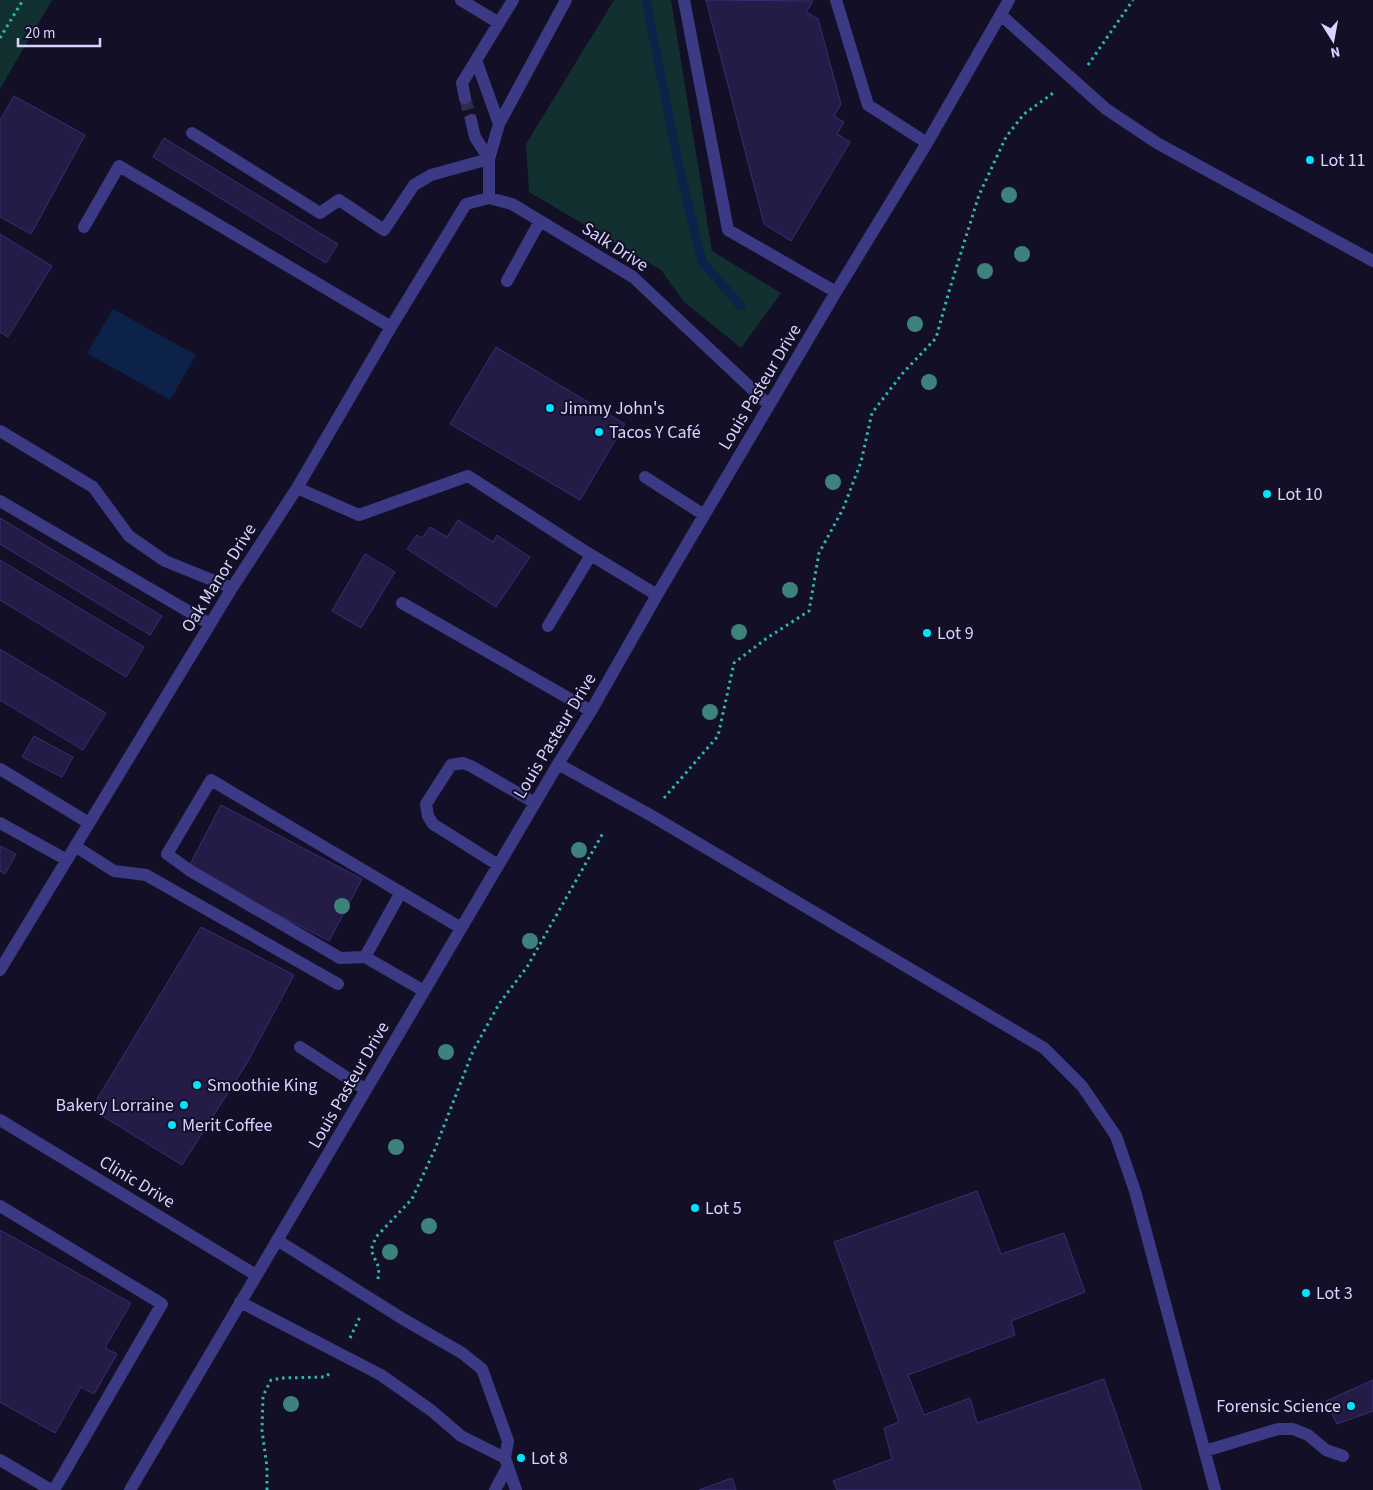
<svg xmlns="http://www.w3.org/2000/svg" width="1373" height="1490" font-family="'Source Sans 3',sans-serif">
<style>
.green{fill:#12302f}
.water{fill:#0c2248}
.lines{fill:none;stroke-linecap:round;stroke-linejoin:round}
.stream{stroke:#0c2248;stroke-width:9}
.building{fill:#241b47;stroke:#3b2d73}
.minor-tunnel{stroke:#312d47;stroke-width:12;stroke-dasharray:12 6;stroke-linecap:butt}
.path{stroke:#2fb8b0;stroke-width:3;stroke-dasharray:2.5 4;stroke-linecap:butt}
.minor{stroke:#3d3a85;stroke-width:12}
.tree{fill:#3d827b}
.poi-dot{fill:#00e5ff;stroke:#130f26;stroke-width:2}
.labels{text-anchor:middle;dominant-baseline:central;stroke-width:4;stroke-linejoin:round;paint-order:stroke}
.poi-label{font-size:18px;fill:#d9d4ff;stroke:#130f26;text-anchor:start}
.street-label{font-size:18px;fill:#d9d4ff;stroke:#130f26}
</style>
<rect width="100%" height="100%" fill="#130f26"/>
<path class="green" d="M0,0H52L0,89Z
M614,0H671L712,251L781,293L741,348L684,302L661,270L529,192L526,144Z"/>
<path class="water" d="M113,309L196,355L170,400L87,353Z"/>
<g class="lines">
<path class="stream" d="M646,0L678,162L702,262L741,306"/>
</g>
<path class="building" d="M706,0L813,1L806,12L818,19L841,104L834,116L844,122L837,134L850,142L791,241L764,224Z
M14,96L85,135L31,234L0,217V120Z
M164,138L338,244L326,263L153,157Z
M0,234L52,266L8,337L0,332Z
M496,347L625,424L580,500L450,424Z
M0,518L162,616L150,635L0,544Z
M458,520L493,542L497,535L530,557L496,607L407,549L417,535L422,538L430,527L447,537Z
M365,554L395,572L361,628L332,611Z
M0,560L144,647L126,677L0,600Z
M0,649L106,713L83,750L0,700Z
M34,736L73,757L62,777L22,757Z
M221,805L362,879L329,941L188,868Z
M0,846L16,854L5,874L0,871Z
M201,927L294,975L247,1063L182,1165L91,1109Z
M977,1191L1001,1254L1064,1233L1085,1292L1011,1321L1015,1335L908,1375L924,1415L970,1398L977,1423L1104,1379L1142,1490H837L833,1481L892,1459L884,1428L899,1422L834,1242Z
M0,1230L131,1303L105,1348L117,1354L94,1394L81,1387L55,1433L0,1402Z
M1373,1380V1411L1337,1424L1326,1401Z
M732,1478L736,1490H699Z"/>
<g class="lines">
<path class="minor-tunnel" d="M465,98L471,120"/>
<path class="path" d="M0,38L23,0
M1088,65L1133,0
M664,798L718,736L734,663L767,638L809,611L819,553L843,509L861,462L872,413L902,374L936,338L950,288L979,195L1006,137L1024,114L1056,91
M378,1279L379,1268L371,1250L376,1237L412,1199L435,1149L473,1051L499,1004L527,967L603,833
M350,1338L360,1317
M267,1490V1467L262,1431L263,1396L271,1380L283,1378L325,1377L332,1372"/>
<path class="minor" d="M461,0L499,23
M684,0L728,230L836,292
M836,0L868,105L927,143
M1001,15L1106,109L1157,143L1373,261
M476,60L499,124
M465,98L462,83L513,0
M192,133L320,213L339,200L384,230L414,185L431,175L489,159L475,137L471,120
M489,198V159L499,124L566,0
M84,227L119,166L391,327
M507,281L540,221
M0,431L93,487L129,536L165,561L232,588
M645,477L704,515
M297,488L359,515L468,476L591,555L657,595
M0,501L210,624
M402,603L591,711
M548,626L591,555
M558,764L652,816L1044,1048L1082,1086L1116,1136L1135,1191L1215,1490
M0,769L89,823
M0,823L67,860
M75,846L114,871L146,875L338,984
M498,865L433,824L428,816L426,804L451,765L463,763L471,766L535,803
M365,957L401,892
M0,970L232,588L297,488L391,327L466,204L489,198L512,204L633,277L769,405
M424,991L365,957L340,958L189,870L167,854L211,780L461,928
M300,1047L366,1090
M0,1120L256,1275
M0,1206L162,1304L54,1490
M277,1240L403,1319L462,1353L482,1369L508,1441L505,1458L516,1490
M240,1302L381,1375L432,1411L461,1436L505,1458
M1205,1451L1278,1429H1293L1308,1435L1326,1450L1343,1456
M0,1460L51,1490
M130,1490L558,764L591,711L657,595L836,292L927,143L1009,0
M495,1490L508,1466"/>
</g>
<g class="tree">
<circle cx="1009" cy="195" r="8"/>
<circle cx="1022" cy="254" r="8"/>
<circle cx="985" cy="271" r="8"/>
<circle cx="915" cy="324" r="8"/>
<circle cx="929" cy="382" r="8"/>
<circle cx="833" cy="482" r="8"/>
<circle cx="790" cy="590" r="8"/>
<circle cx="739" cy="632" r="8"/>
<circle cx="710" cy="712" r="8"/>
<circle cx="579" cy="850" r="8"/>
<circle cx="342" cy="906" r="8"/>
<circle cx="530" cy="941" r="8"/>
<circle cx="446" cy="1052" r="8"/>
<circle cx="396" cy="1147" r="8"/>
<circle cx="429" cy="1226" r="8"/>
<circle cx="390" cy="1252" r="8"/>
<circle cx="291" cy="1404" r="8"/>
</g>
<g class="poi-dot">
<circle cx="1310" cy="160" r="5"/>
<circle cx="550" cy="408" r="5"/>
<circle cx="599" cy="432" r="5"/>
<circle cx="1267" cy="494" r="5"/>
<circle cx="927" cy="633" r="5"/>
<circle cx="197" cy="1085" r="5"/>
<circle cx="184" cy="1105" r="5"/>
<circle cx="172" cy="1125" r="5"/>
<circle cx="695" cy="1208" r="5"/>
<circle cx="1306" cy="1293" r="5"/>
<circle cx="1351" cy="1406" r="5"/>
<circle cx="521" cy="1458" r="5"/>
</g>
<g class="labels">
<g class="poi-label">
<text x="1320" y="160">Lot 11</text>
<text x="560" y="408">Jimmy John's</text>
<text x="609" y="432">Tacos Y Café</text>
<text x="1277" y="494">Lot 10</text>
<text x="937" y="633">Lot 9</text>
<text x="207" y="1085">Smoothie King</text>
<text x="174" y="1105" text-anchor="end">Bakery Lorraine</text>
<text x="182" y="1125">Merit Coffee</text>
<text x="705" y="1208">Lot 5</text>
<text x="1316" y="1293">Lot 3</text>
<text x="1341" y="1406" text-anchor="end">Forensic Science</text>
<text x="531" y="1458">Lot 8</text>
</g>
<g class="street-label">
<text transform="translate(615 247) rotate(33)">Salk Drive</text>
<text transform="translate(760 387) rotate(-59)">Louis Pasteur Drive</text>
<text transform="translate(219 578) rotate(-58)">Oak Manor Drive</text>
<text transform="translate(555 736) rotate(-59)">Louis Pasteur Drive</text>
<text transform="translate(349 1085) rotate(-60)">Louis Pasteur Drive</text>
<text transform="translate(137 1182) rotate(31)">Clinic Drive</text>
</g>
</g>
<g transform="translate(1333 40) rotate(169)" stroke="#130f26" stroke-width="4" paint-order="stroke">
<path d="M0-4L9 19L0 12L-9 19Z" fill="#d9d4ff"/>
<text y="-8" font-size="14" font-weight="bold" text-anchor="middle" fill="#d9d4ff">N</text>
</g>
<path d="M18 38v8h82v-8" fill="none" stroke="#d9d4ff" stroke-width="2.5"/>
<text x="25" y="38" font-size="15" fill="#d9d4ff" stroke="#130f26" stroke-width="4" paint-order="stroke">20 m</text>
</svg>
